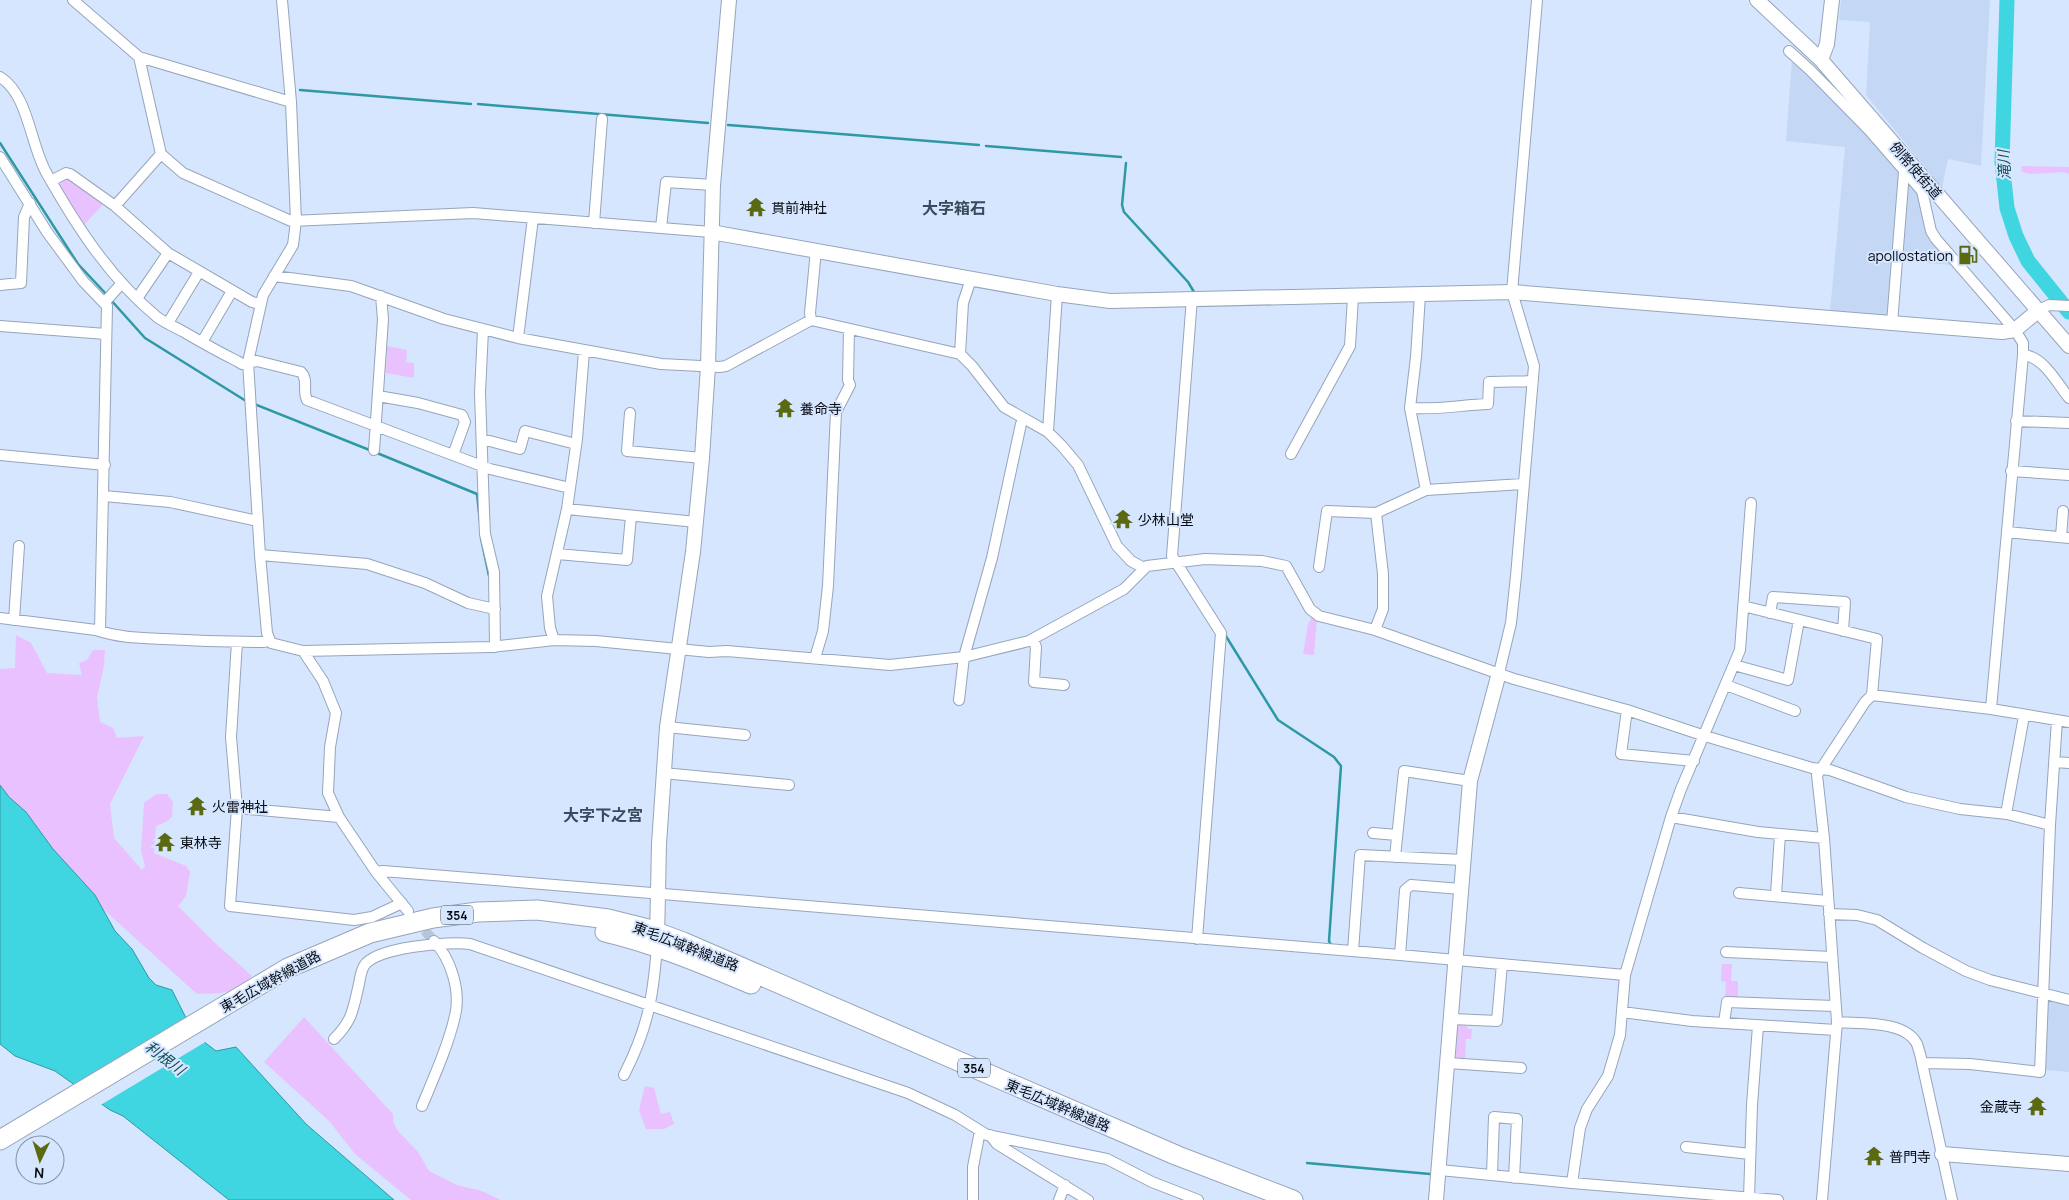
<svg xmlns="http://www.w3.org/2000/svg" width="2069" height="1200" font-family="Manrope,'Noto Sans JP',sans-serif">
<style>
.built{fill:#c4d8f5}
.green{fill:#eac1ff}
.water{fill:#3fd5e1;stroke:#2e99a4}
.pier{fill:#d6e6fe}
.lines{fill:none;stroke-linecap:round;stroke-linejoin:round}
.stream{stroke:#2e99a4;stroke-width:2.5}
.river{stroke:#3fd5e1;stroke-width:15}
.street-tunnel{stroke:#b7c5db;stroke-width:10;stroke-dasharray:10 5;stroke-linecap:butt}
.street-casing{stroke:#96a5bb;stroke-width:12}
.secondary-casing{stroke:#96a5bb;stroke-width:16}
.highway-casing{stroke:#96a5bb;stroke-width:21}
.street{stroke:#fff;stroke-width:10}
.secondary{stroke:#fff;stroke-width:14}
.highway{stroke:#fff;stroke-width:19}
.labels{text-anchor:middle;dominant-baseline:central;stroke-width:4;stroke-linejoin:round;paint-order:stroke}
.shield{fill:#d6e6fe;stroke:#454d5a;stroke-width:1}
.shield-label{font-size:12px;font-weight:bold;fill:#070c14}
.street-label{font-size:14px;fill:#070c14;stroke:#d6e6fe}
.poi-label{font-size:14px;fill:#070c14;stroke:#d6e6fe;text-anchor:start}
.water-label{font-size:15px;font-style:italic;fill:#104f54;stroke:#d6e6fe}
.quarter-label{font-size:16px;font-weight:bold;fill:#3c495c;stroke:#d6e6fe}
</style>
<rect width="100%" height="100%" fill="#d6e6fe"/>
<path class="built" d="M1841,0H1990L1981,166L1948,159L1942,188L1866,95L1870,22L1839,20Z
M1792,58L1848,113L1901,172L1889,316L1830,312L1845,147L1786,141Z
M1907,180L1916,191L1952,265L1901,261Z
M2046,1000L2069,1005V1072L2043,1070Z"/>
<path class="green" d="M2021,166L2069,167V174L2064,172L2030,174L2022,172Z
M62,178L70,179L104,203L83,226L59,188Z
M387,346L407,350L406,362L414,363V378L386,373Z
M1312,616L1317,618L1314,655L1303,654L1308,625Z
M16,635L31,643L47,673L82,675L79,663L87,660L93,650H105L104,666L97,697L100,722L113,728L117,738L144,736L110,804L114,838L142,870L145,866L141,851L144,803L156,794H167L173,802L172,817L166,822L156,826L154,853L186,866L190,872L186,896L178,906L214,942L252,976C237,995 219,993 197,994L103,909L95,895L53,849L26,812L9,797L0,785V669L15,668Z
M1722,964H1732L1731,981H1738V998L1725,997L1726,982L1721,981Z
M304,1017L393,1114V1121L397,1130L418,1152L429,1171L457,1185L482,1191L501,1200H411L355,1154L329,1121L264,1062Z
M1459,1025L1467,1026L1468,1029H1472L1471,1039H1466L1465,1060H1458L1456,1056L1457,1027Z
M645,1086L654,1088L661,1114L670,1112L674,1124L664,1129H646L639,1110Z"/>
<path class="water" d="M0,785L9,797L26,812L53,849L95,895L115,931L132,949L149,978L156,985L172,990L194,1034L216,1051L236,1047L306,1124L394,1200H229L123,1116L110,1110L55,1071L15,1056L0,1044Z"/>
<path class="pier" d="M188,1016L196,1032L207,1041L99,1106L72,1086Z"/>
<g class="lines">
<path class="stream" d="M300,90L471,104
M478,104L708,123
M728,125L979,145
M0,143L78,264L107,295
M986,146L1121,157
M1126,163L1122,205L1124,212L1188,282L1194,292
M110,299L145,338L246,401
M254,404L372,451
M377,453L477,494L480,522
M481,538L489,576
M1224,633L1278,720L1334,757L1341,766L1329,941L1331,945
M1307,1163L1430,1174"/>
<path class="river" d="M2007,0L2002,162L2007,208L2016,236L2028,261L2069,312"/>
<path class="street-tunnel" d="M415,919L432,939"/>
<defs>
<path id="street" d="M73,0L139,57L291,102
M282,0L291,102L296,221L293,245L263,295L248,362L260,555L267,633L271,643L303,651L491,647L554,640L596,641L709,652L727,651L890,665L964,657L1029,641L1124,589L1147,566L1205,559L1262,561L1286,566L1310,609L1319,616L1375,630L1514,679L1627,710L1705,736L1812,768L1830,770L1906,797L1960,809L2007,814L2050,825
M1789,51L1810,70L1869,130L1922,191
M139,57L161,154L183,173L291,221L473,213L711,232
M0,77C29,95 30,145 47,174C77,227 110,278 157,317C165,323 175,327 184,332C201,342 219,352 237,361L242,364L257,361L301,372C309,380 302,390 307,400L490,469L570,488
M0,157L47,232L83,281L107,306L100,631
M51,181L66,173L70,174L115,206L168,253L252,302L260,304
M1926,181L1922,191L1931,231L1936,239L2015,330L2023,343V355C2043,356 2057,383 2069,398
M115,206L161,154
M594,223L602,119
M661,228L666,182L713,185
M274,276L351,286L444,319L518,338L661,364L720,367L726,366L811,320L960,354L972,366L1004,407L1048,432L1062,446L1078,465L1117,546L1131,561L1144,568
M0,285L21,283L24,217L30,203
M1420,295L1416,357L1410,408L1426,490
M138,297L168,253
M1192,298L1172,556L1221,633L1197,939
M104,303L122,283
M2039,310L2049,305L2069,306
M811,320L810,313L816,250
M168,323L199,272
M1892,323L1904,172
M0,326L106,334
M483,330L480,393L484,512L485,534L494,572L495,647
M518,338L533,218
M202,342L232,291
M960,354L963,303L971,279
M378,396L418,403L462,415L465,422L453,455
M1410,408C1436,410 1462,405 1488,404L1489,382L1533,381
M630,413L627,451L702,458
M2016,421L2069,423
M1048,432L1057,294
M482,439L520,449L525,431L576,444
M374,450L383,319L381,296
M1291,454L1350,346L1353,297
M0,455L105,465
M2011,471L2069,475
M104,496L170,502L258,521
M567,509L696,522
M2007,532L2069,538
M2061,537L2063,511
M557,554L627,560L631,516
M260,555L367,564L425,583L468,603L495,609
M1319,567L1327,511L1376,513L1426,490L1523,484
M1743,606L1877,639L1872,695
M1770,613L1773,597L1845,602L1843,631
M0,618L96,630C120,638 139,638 164,639C197,641 230,642 264,642L269,640
M14,620L19,546
M1375,630L1383,609V574L1376,513
M1033,639L1036,647L1034,682L1064,685
M554,640L550,628L547,596L567,509L577,439L584,351
M237,642L231,737L237,808L230,906L354,920L372,917L402,903
M303,651L323,681L336,713L330,747L328,793L339,817L376,872L408,911
M815,658L823,631L828,586L836,412L850,385L848,380L849,329
M1734,665L1788,680L1799,620
M1499,673L1511,623L1516,576L1534,366L1512,292L1537,0
M1726,685L1795,711
M959,700L964,657L992,558L1021,424L1024,419
M1991,709L2023,355
M1627,710L1621,754L1694,761
M667,727L745,735
M2055,762L2069,763
M663,773L789,785
M237,808L339,817
M2006,814L2024,716
M1671,817L1758,832L1824,838
M1373,833L1397,835
M1395,857L1404,771L1470,781
M376,872L383,871L518,882L1400,955L1625,975
M1739,893L1828,901
M1776,895L1780,834
M1829,914L1857,915L1877,920L1923,948L1966,971L1990,980L2069,1000
M1353,951L1360,855L1463,860
M1726,952L1832,957
M1400,955L1405,890L1411,885L1461,889
M1622,1012L1692,1021L1836,1030
M1452,1019L1497,1021L1502,964
M1837,1022C1860,1024 1905,1020 1917,1044C1919,1050 1921,1057 1922,1063L1952,1200
M1724,1023L1727,1002L1835,1006
M334,1039C353,1020 353,1009 359,984C360,978 361,971 364,966C375,947 450,941 470,944L908,1093L955,1115L987,1135L1107,1159L1152,1182L1198,1200
M1448,1063L1521,1068
M1922,1063L1970,1064L2040,1072L2050,825L2057,720
M624,1075C648,1028 653,998 657,946
M422,1106C434,1077 448,1046 455,1016C461,991 451,959 434,941
M990,1135L997,1144L1088,1200
M1686,1147L1750,1154
M1440,1170L1572,1183L1778,1200
M1492,1175L1494,1117L1517,1119L1514,1178
M1572,1183L1580,1128L1587,1109L1608,1076L1613,1059L1620,1035L1625,975L1671,817L1681,789L1740,650L1751,503
M1749,1198L1752,1105L1758,1026
M973,1200V1167L980,1131
M1059,1200L1065,1185
M1822,1200L1837,1022L1824,838L1817,775L1865,702L1872,695L1991,709L2069,722"/>
<path id="secondary" d="M1757,0L1821,60L2069,346
M1821,60L1827,44L1832,0
M711,232L1057,294L1110,301L1512,292L2002,332L2015,330L2039,310
M657,940L659,844L667,727L693,552L702,458L708,366L713,185L729,0
M1942,1154L2069,1164
M1436,1200L1470,781L1499,673"/>
<path id="highway" d="M605,932C656,944 703,964 751,984
M0,1140L288,968L370,933L433,918L478,912L537,910L608,919L648,929L683,942L1178,1156L1293,1200"/>
</defs>
<use href="#street" class="street-casing"/>
<use href="#secondary" class="secondary-casing"/>
<use href="#highway" class="highway-casing"/>
<use href="#street" class="street"/>
<use href="#secondary" class="secondary"/>
<use href="#highway" class="highway"/>
</g>
<defs>
<symbol id="temple-bare" viewBox="-9 -9 18 18"><path d="M0-6L5-2H3V0L6.5 2.5H4V6H1.5V3h-3V6H-4V2.5H-6.5L-3 0V-2H-5Z" fill="#5a6912" stroke="#d6e6fe" stroke-width="2.5" paint-order="stroke"/></symbol>
<symbol id="fuel-bare" viewBox="-9 -9 18 18"><path d="M-5.5-6h7V0h2V4h1.3V-2.5L3-4.5l.8-.8L6-3V5H2.5V1h-1V6h-7ZM-4.2-4.7v3.2H.2V-4.7Z" fill="#5a6912" stroke="#d6e6fe" stroke-width="2.5" paint-order="stroke"/></symbol>
</defs>
<g fill-rule="evenodd">
<use href="#temple-bare" x="742" y="193" width="28" height="28"/>
<use href="#fuel-bare" x="1954" y="241" width="28" height="28"/>
<use href="#temple-bare" x="771" y="394" width="28" height="28"/>
<use href="#temple-bare" x="1109" y="505" width="28" height="28"/>
<use href="#temple-bare" x="183" y="792" width="28" height="28"/>
<use href="#temple-bare" x="151" y="828" width="28" height="28"/>
<use href="#temple-bare" x="2023" y="1092" width="28" height="28"/>
<use href="#temple-bare" x="1860" y="1142" width="28" height="28"/>
</g>
<g class="labels">
<g class="shield">
<rect x="441" y="905.5" width="32" height="19" rx="4"/>
<rect x="958" y="1058.5" width="32" height="19" rx="4"/>
</g>
<g class="shield-label">
<text x="457" y="915">354</text>
<text x="974" y="1068">354</text>
</g>
<g class="street-label">
<text transform="translate(1916 170) rotate(49)">例幣使街道</text>
<text transform="translate(686 946) rotate(21)">東毛広域幹線道路</text>
<text transform="translate(270 981) rotate(-29)">東毛広域幹線道路</text>
<text transform="translate(1058 1105) rotate(23)">東毛広域幹線道路</text>
</g>
<g class="poi-label">
<text x="771" y="207">貫前神社</text>
<text x="1953" y="255" text-anchor="end">apollostation</text>
<text x="800" y="408">養命寺</text>
<text x="1138" y="519">少林山堂</text>
<text x="212" y="806">火雷神社</text>
<text x="180" y="842">東林寺</text>
<text x="2022" y="1106" text-anchor="end">金蔵寺</text>
<text x="1889" y="1156">普門寺</text>
</g>
<g class="water-label">
<text transform="translate(2004 165) rotate(-93)">滝川</text>
<text transform="translate(165 1058) rotate(37)">利根川</text>
</g>
<g class="quarter-label">
<text x="954" y="208">大字箱石</text>
<text x="603" y="815">大字下之宮</text>
</g>
</g>
<g transform="translate(40 1160) rotate(184)"><circle r="24" fill="#d6e6fe" stroke="#838fa0"/>
<path d="M0-4L9 19L0 12L-9 19Z" fill="#5a6912"/>
<text y="-8" font-size="14" font-weight="bold" text-anchor="middle" fill="#070c14">N</text>
</g>
</svg>
